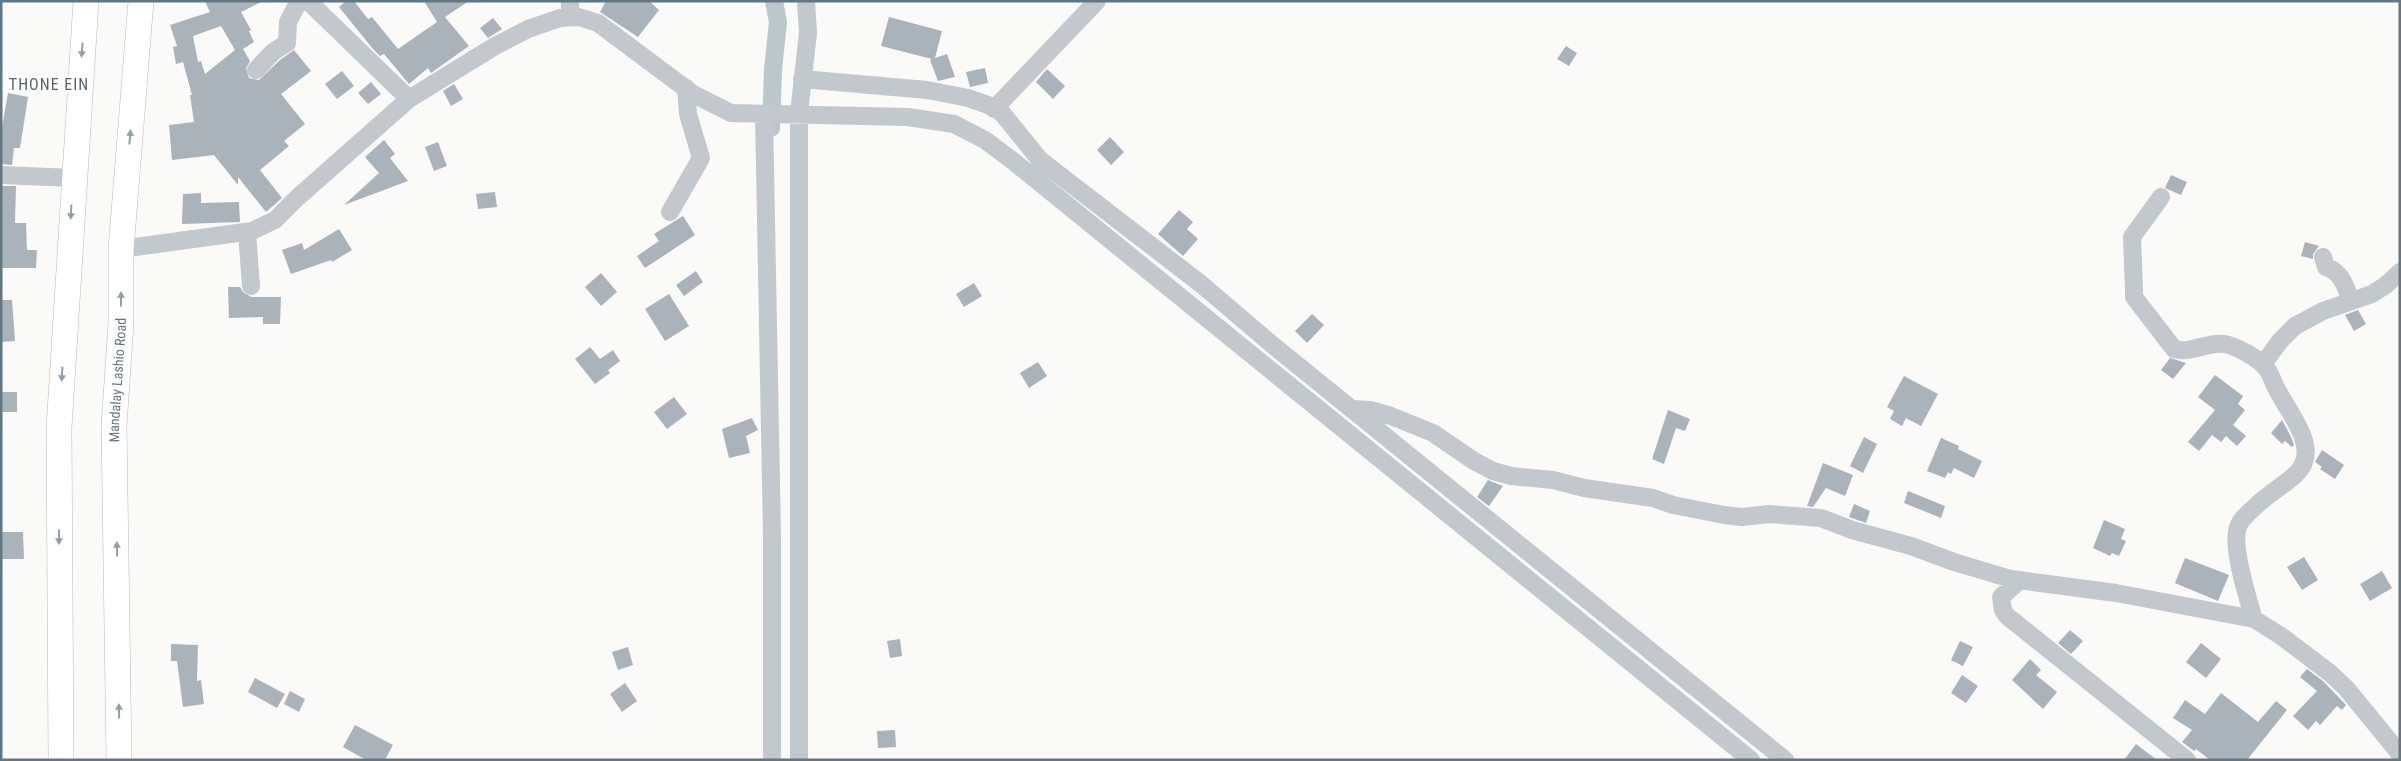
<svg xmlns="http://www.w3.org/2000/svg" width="2401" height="761" font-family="'Roboto Condensed',sans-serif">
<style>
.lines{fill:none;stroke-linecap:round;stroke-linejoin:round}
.canal{stroke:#bbc7cb;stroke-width:18}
.building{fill:#aab3b9;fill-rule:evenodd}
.highway-casing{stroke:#b4b9bd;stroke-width:26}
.minor{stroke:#c3c8cc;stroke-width:18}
.highway{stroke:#fff;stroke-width:25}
.oneway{fill:#939fa8}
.labels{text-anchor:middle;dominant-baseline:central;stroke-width:5;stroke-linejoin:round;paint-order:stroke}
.street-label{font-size:14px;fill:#657683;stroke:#fff}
.quarter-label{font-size:16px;letter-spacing:1px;fill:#57646e;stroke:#fff}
</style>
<rect width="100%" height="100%" fill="#fafaf8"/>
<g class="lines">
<path class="canal" d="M771,128L773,70L778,22L774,1"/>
</g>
<path class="building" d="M205,1H263L241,12L251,30L249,31L254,42L243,49L250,61L246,68L249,78L259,80L280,60L294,50L311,71L281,94L305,124L284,141L289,146L260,170L282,198L266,212L238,177V185L214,155L172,160L169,125L194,122L190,95H192L183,62L176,64L173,47L177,46L170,25L210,12ZM221,26L235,50L205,74L201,61L198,62L193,36Z
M346,1H354L368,19L372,17L398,49L437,22L424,1H469L445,17L469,46L431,73L428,68L409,84L384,54L380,56L373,49L339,7Z
M606,1H649L659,10L638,37L600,12Z
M889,17L942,31L935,58L947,54L955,77L938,81L930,60L932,59L881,46Z
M493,18L502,29L488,38L480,28Z
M1566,46L1577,53L1569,66L1557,59Z
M985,68L988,83L970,87L966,72Z
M1047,69L1065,86L1053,99L1036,82Z
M342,71L354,86L337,99L325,84Z
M371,82L381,94L368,104L358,93Z
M454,84L463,99L451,106L443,91Z
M8,93L28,97L20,148H14L12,165L1,164V133Z
M1110,137L1124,152L1111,165L1097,150Z
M384,140L395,154L390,158L408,181L344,205L379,173L365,157Z
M438,142L447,166L434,171L425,147Z
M2171,175L2187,182L2181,195L2165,188Z
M1,186H16L15,223H26L27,250H37L36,268H1Z
M495,192L497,207L478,209L476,194Z
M201,193V203L239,202L240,222L182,224L183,194Z
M1179,210L1193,222L1187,229L1198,239L1183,256L1158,234Z
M683,216L695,235L645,268L637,256L659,241L654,234Z
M339,229L352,250L332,262L331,260L291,274L282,250L302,243L304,250Z
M2305,242L2319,246L2313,254V259L2301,256Z
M696,271L703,282L684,296L676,285Z
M601,273L617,292L601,306L585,287Z
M974,283L982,296L964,307L956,294Z
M228,287H240L243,292L251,297H281L280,324H263V317L229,318Z
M669,294L689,326L665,341L645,309Z
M1,300H12L15,341L1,342Z
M2358,310L2366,324L2354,331L2345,315Z
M1312,314L1324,325L1307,343L1295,331Z
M590,347L600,359L613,350L620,361L608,370L610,373L595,384L575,359Z
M2170,358L2186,363L2173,379L2161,370Z
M1038,362L1047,376L1029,388L1020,373Z
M2215,375L2243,396L2238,404L2245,410L2233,425L2246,436L2237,446L2226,436L2221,442L2212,435L2199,451L2188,442L2215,410L2198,397Z
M1904,376L1938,394L1921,426L1906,418L1902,426L1890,419L1894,411L1887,407Z
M1,392H17V412H1Z
M674,397L687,414L667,429L654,412Z
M1668,410L1690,419L1685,431L1676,428L1664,464L1652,459Z
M752,418L758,430L746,436L750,453L729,458L722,429Z
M2282,420L2291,437L2294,445L2292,447L2285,441L2282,444L2271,433Z
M1864,437L1877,444L1863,473L1850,466Z
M1941,438L1959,446L1958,449L1982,461L1974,478L1954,468L1951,474L1948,472L1945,478L1927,471Z
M2322,450L2344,465L2335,479L2320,469L2322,467L2315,462Z
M1823,463L1853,475L1845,496L1826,488L1813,507L1807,506Z
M1488,480L1503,486L1489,506L1477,497Z
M1908,491L1945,506L1941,518L1904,503Z
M1854,504L1870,511L1866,523L1849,517Z
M2104,520L2125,529L2121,539L2126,541L2119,556L2112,553L2110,556L2093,548Z
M1,532H23L24,559H1Z
M2304,557L2318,580L2302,590L2287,567Z
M2185,558L2229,575L2218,601L2175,583Z
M2382,571L2392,588L2370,601L2360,584Z
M2070,630L2083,641L2071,654L2058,643Z
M900,639L902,656L890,658L887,641Z
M1960,641L1973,647L1963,666L1951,660Z
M2201,643L2221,659L2206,678L2186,662Z
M171,644L198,645L197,681L201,680L204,704L183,707L177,661H171Z
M628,647L633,665L618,670L612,652Z
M2030,659L2041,670L2036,675L2057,692L2043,709L2012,680Z
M2307,669L2323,681L2346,705L2342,710L2337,706L2320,725L2316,721L2308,730L2293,716L2317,691L2300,677Z
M1962,675L1978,686L1966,703L1951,693Z
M255,678L285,694L277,708L248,692Z
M625,683L637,701L622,712L610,694Z
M290,691L305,699L299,712L284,704Z
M2221,693L2258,722L2276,701L2287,710L2247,760H2210L2196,749L2194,751L2182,742L2192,730L2173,718L2185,700L2205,714Z
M355,725L393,745L385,760H366L343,747Z
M895,730L896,747L878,748L877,731Z
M2136,744L2157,760H2124Z"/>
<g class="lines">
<defs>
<g id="highway">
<path d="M61,760L59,428L86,1"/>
<path id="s1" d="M119,760L114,426L121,323V249L141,1"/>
</g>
</defs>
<use href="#highway" class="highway-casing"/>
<path class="minor" d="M308,1L409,99
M570,1V17
M256,70L273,52L287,43L288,22L299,1
M802,79L927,90L968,98L988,105L1002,113L1040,160L1201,284L1275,347L1785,760
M994,109L1097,1
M764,114L772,536V760
M1,175L73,178
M2161,197L2132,237L2134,289V297L2174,349C2192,354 2208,341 2225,344C2238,347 2260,359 2267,369C2272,376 2274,386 2279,393C2291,416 2321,450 2296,474C2284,485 2270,493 2258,504C2251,511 2241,518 2238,527C2231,547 2248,599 2254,619
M670,212L701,158L688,114L686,88
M247,232L251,286
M121,249L252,231L275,220L297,198L409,99L495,46L528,29L560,18L579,17L598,23L693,94L731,113L908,117L954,124L985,140L1013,161L1751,760
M2323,257L2326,267C2341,271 2346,287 2351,301
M2263,364L2280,341L2295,326L2323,311L2372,294L2386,285L2400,272
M1353,409L1370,410L1391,416L1433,433L1474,461L1493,471L1511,476L1553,480L1584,488L1653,498L1673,505L1724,515L1742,517L1769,514L1821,518L1852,530L1911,546L1954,562L2011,579L2116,593L2254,619L2281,636L2330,673L2346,688L2400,754
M2020,580L2001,597L2003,610L2007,616L2187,760
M799,760V113L808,33L806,1"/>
<use href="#highway" class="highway"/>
</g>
<defs><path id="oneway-solid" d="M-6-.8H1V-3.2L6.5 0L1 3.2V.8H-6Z" transform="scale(1.25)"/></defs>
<g class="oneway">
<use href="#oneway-solid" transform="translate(82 50) rotate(94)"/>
<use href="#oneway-solid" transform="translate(130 137) rotate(-85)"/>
<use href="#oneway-solid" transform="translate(71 212) rotate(93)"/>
<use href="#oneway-solid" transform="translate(121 299) rotate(-90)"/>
<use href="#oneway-solid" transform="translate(62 374) rotate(93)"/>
<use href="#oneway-solid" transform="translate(59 537) rotate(90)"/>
<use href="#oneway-solid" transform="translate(117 549) rotate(-91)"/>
<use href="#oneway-solid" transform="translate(119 711) rotate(-91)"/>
</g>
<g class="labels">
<g class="street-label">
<text stroke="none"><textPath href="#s1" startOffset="380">Mandalay Lashio Road</textPath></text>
</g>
<g class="quarter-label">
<text x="49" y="84">THONE EIN</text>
</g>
</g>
<rect width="2401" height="761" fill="none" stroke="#657683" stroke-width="5"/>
</svg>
